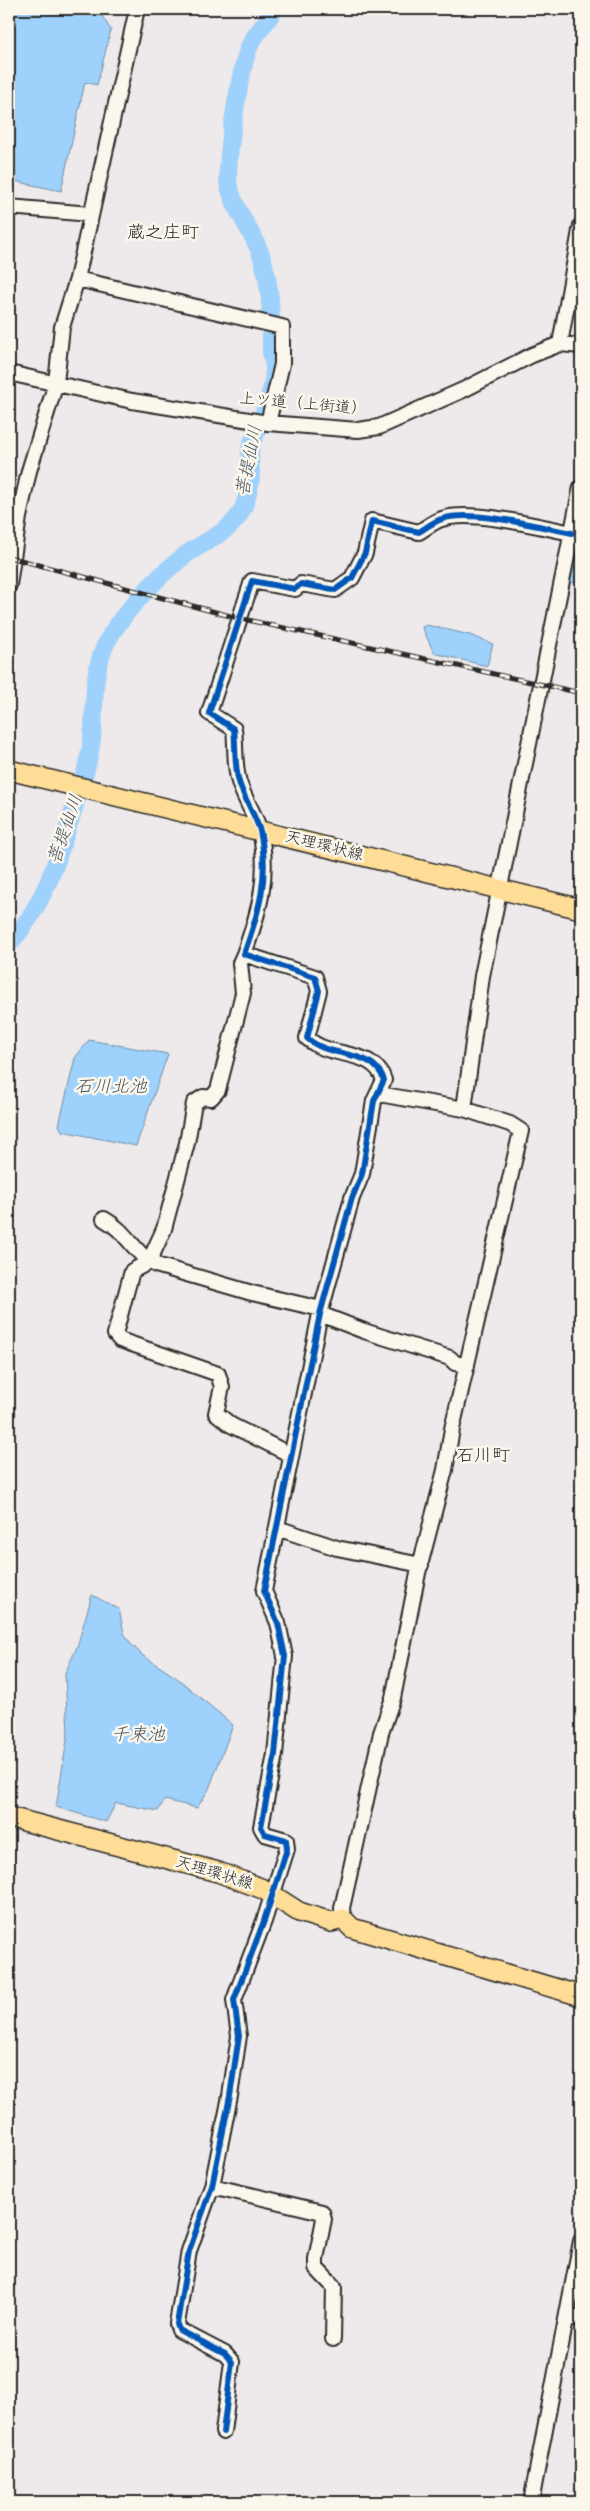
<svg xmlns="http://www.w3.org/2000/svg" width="590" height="2511" font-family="Dekko,'Klee One',sans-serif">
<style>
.water{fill:#9ed1fb;stroke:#708fa8}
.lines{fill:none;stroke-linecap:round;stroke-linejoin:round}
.river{stroke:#9ed1fb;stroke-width:18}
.minor-casing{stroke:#2b2b2b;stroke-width:18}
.major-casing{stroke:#2b2b2b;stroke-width:22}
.minor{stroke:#fbf7ec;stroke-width:14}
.major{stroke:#fedd96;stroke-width:19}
.rail-casing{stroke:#2b2b2b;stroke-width:5}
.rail{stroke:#fbf7ec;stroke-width:3;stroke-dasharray:9;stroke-linecap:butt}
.cycleway-casing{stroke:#fbf7ec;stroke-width:9}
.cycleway{stroke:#0057b8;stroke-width:6}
.labels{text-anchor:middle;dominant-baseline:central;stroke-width:5;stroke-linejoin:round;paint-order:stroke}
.street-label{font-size:16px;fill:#2b2b2b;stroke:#fbf7ec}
.neighbourhood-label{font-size:18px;fill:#2b2b2b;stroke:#fbf7ec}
.water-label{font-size:18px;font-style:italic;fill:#48545f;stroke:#fbf7ec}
</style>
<rect width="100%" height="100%" fill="#eee9ea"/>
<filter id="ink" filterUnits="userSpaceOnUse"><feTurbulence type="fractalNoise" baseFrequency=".02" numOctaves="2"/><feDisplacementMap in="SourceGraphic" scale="10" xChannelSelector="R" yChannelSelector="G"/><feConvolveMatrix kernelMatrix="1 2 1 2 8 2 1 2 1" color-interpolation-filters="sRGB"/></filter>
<g filter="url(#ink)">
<path class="water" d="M9,9H69L102,16L111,30L97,85L85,82L61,191L9,180Z
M574,550H581V584L568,581Z
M427,625L470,635L493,644L487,666L434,653L422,627Z
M89,1040L168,1054L136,1146L62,1131L59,1125L75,1058Z
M92,1595L119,1609L124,1633L131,1644L142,1655L177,1678L233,1725L209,1789L197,1808L165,1800L158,1811L116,1803L106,1822L56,1807L68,1734L65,1673L77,1647Z"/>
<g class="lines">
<path class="river" d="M9,944C44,907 57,861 72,814C80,789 89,765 92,738C96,706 91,676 105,646C117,618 159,575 184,556C202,542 230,533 241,512C247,501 251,484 251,472C251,463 248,454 251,446C259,424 273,395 274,371C275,364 271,357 271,351C271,318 272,284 260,252C251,229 235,211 229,186C224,167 241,60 251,43C257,32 268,20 275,9"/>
<defs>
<path id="minor" d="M9,207L90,214
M77,279L282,327V364L268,423
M560,344L581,225
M9,373L132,401L268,423L358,430L379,427L463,390L532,355L560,344L581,346
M9,585L19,517L29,471L56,383L62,327L77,279L137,9
M244,954L240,963L243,993L218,1090L211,1098L203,1097L194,1103L187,1143L164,1229L149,1262L132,1271L115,1334L120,1340L218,1374L222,1387L216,1413L231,1425L291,1455
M379,1094L464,1109
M104,1219C128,1232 134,1254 156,1265L252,1293L321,1309
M320,1314L364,1331L450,1358L455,1363L467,1366
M277,1528L337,1548L421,1565
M343,1919L342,1908L381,1733L393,1698L418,1573L445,1470L452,1429L521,1131L510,1124L464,1109L482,976L581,487
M212,2186L322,2212L324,2219L316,2259V2268L334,2287L333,2339
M567,2316L581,2319
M223,2432L232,2362L225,2354L179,2330L177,2324L189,2251L212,2186L230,2096L239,2036L234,2000L264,1921L287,1849L286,1840L265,1834L261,1827L275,1754L285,1656L278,1623L264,1591L320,1314L352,1198L362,1174L374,1101L384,1080C373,1047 330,1060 307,1038L319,991L315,977L244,954C259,912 270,876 260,831C255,814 244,799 239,782C234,766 236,745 234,729L209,713L252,581L295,589L301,584L335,590L352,578L365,553L372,521L419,532C426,528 434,521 442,519C471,509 541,527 572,533
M531,2502L581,2241"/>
<path id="major" d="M9,770L581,909
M9,1817L218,1872L263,1889L299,1912L331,1922L343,1919L352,1928L581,1996"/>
</defs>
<use href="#minor" class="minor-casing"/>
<use href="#major" class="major-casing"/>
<use href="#minor" class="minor"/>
<use href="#major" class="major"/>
<defs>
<path id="rail" d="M9,557L234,617L581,693"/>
</defs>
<use href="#rail" class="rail-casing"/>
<use href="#rail" class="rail"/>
<defs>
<path id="cycleway" d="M223,2432L232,2362L225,2354L179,2330L177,2324L189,2251L212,2186L230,2096L239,2036L234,2000L264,1921L287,1849L286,1840L265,1834L261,1827L275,1754L285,1656L278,1623L264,1591L320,1314L352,1198L362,1174L374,1101L384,1080C373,1047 330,1060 307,1038L319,991L315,977L244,954C259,912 270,876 260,831C255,814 244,799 239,782C234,766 236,745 234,729L209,713L252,581L295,589L301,584L335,590L352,578L365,553L372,521L419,532C426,528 434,521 442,519C471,509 541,527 572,533"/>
</defs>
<use href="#cycleway" class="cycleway-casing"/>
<use href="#cycleway" class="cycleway"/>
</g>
</g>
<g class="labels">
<g class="street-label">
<text transform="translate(303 405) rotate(5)">上ツ道（上街道）</text>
<text transform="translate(324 847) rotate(14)">天理環状線</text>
<text transform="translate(214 1874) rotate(17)">天理環状線</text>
</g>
<g class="neighbourhood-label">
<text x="163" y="234">蔵之庄町</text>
<text x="483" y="1457">石川町</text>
</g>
<g class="water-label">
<text transform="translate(251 461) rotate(-79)">菩提仙川</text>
<text transform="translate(67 830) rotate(-71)">菩提仙川</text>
<text x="111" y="1088">石川北池</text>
<text x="138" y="1736">千束池</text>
</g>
</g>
<rect width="590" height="2511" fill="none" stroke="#fbf7ec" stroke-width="30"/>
<rect x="15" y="15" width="560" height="2481" fill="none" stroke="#2b2b2b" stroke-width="2" filter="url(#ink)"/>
</svg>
